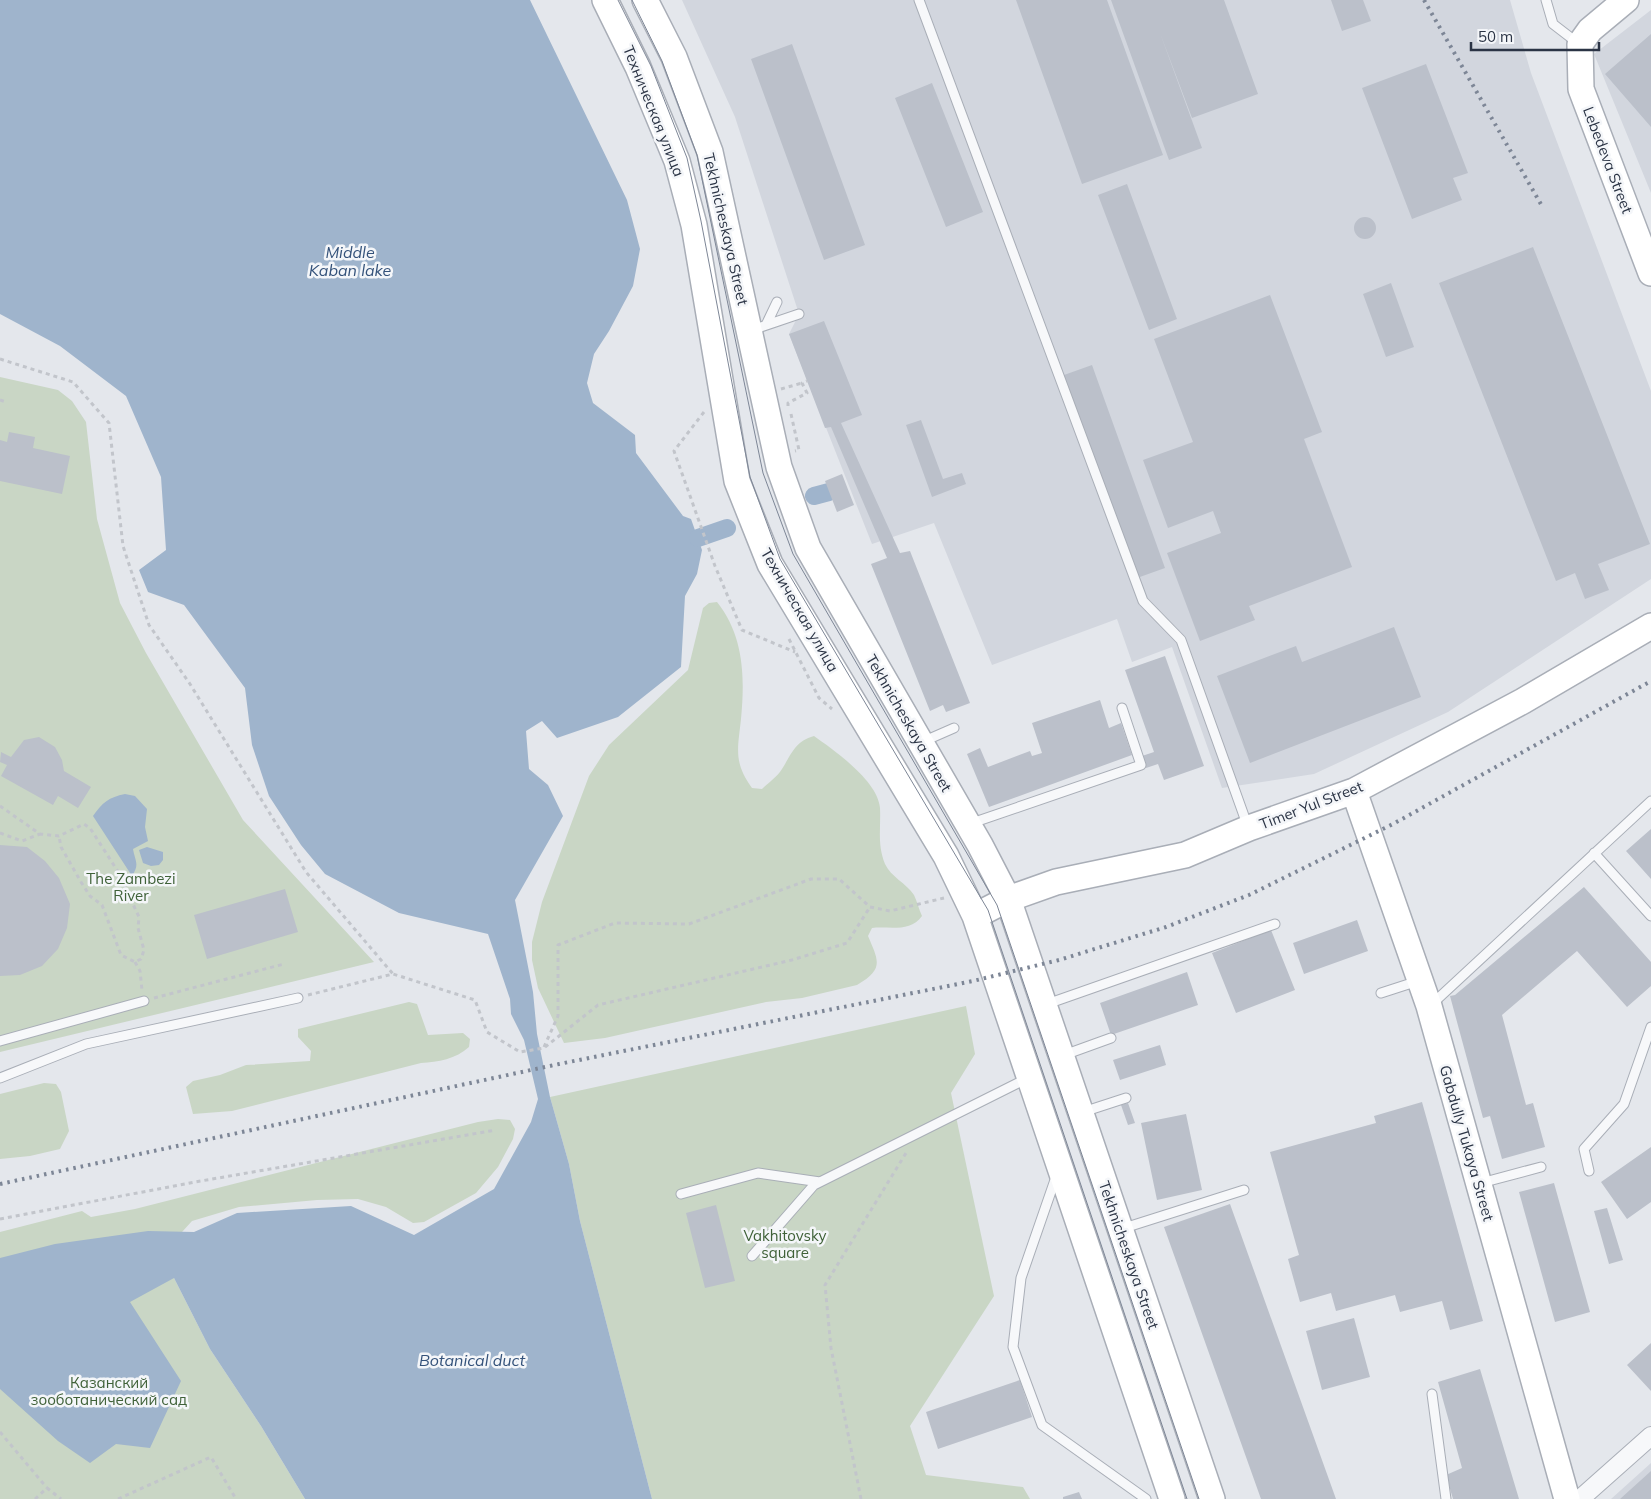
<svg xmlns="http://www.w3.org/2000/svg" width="1651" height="1499" font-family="Mulish,sans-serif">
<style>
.built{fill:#d2d6de}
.green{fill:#c9d6c5}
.water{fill:#9fb4cc}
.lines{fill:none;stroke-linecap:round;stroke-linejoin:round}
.canal{stroke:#9fb4cc;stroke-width:18}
.building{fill:#bbc0ca}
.lane-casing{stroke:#a9aeb7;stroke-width:11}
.street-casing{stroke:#a9aeb7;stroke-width:20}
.secondary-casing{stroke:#a9aeb7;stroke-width:28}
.path{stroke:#c2c5cb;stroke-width:3;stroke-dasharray:4 4;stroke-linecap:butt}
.lane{stroke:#f7f8fa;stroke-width:9}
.street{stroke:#f7f8fa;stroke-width:18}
.secondary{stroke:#fff;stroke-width:25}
.tram{stroke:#7d8696;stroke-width:1}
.rail{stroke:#7d8696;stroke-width:4;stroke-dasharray:2.5 5;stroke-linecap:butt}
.labels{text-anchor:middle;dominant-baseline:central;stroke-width:5;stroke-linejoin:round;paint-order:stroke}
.street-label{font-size:15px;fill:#2b3445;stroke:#f4f6f9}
.park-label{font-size:15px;fill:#3f6138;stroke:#f4f6f9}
.water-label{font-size:16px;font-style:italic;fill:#34527a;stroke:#f4f6f9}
</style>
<rect width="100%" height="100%" fill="#e4e7ec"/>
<path class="built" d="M682,0H1510L1531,73L1651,391V579L1448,712L1314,774L1222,788L1172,647L1132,662L1117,619L992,665L934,523L872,544L789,334L799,314L735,117Z
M1651,10V193L1594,54Z
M1651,1463V1499H1611Z"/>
<path class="green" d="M0,377L58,390L72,401L86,422L97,519L120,603L146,653L243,820L374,962L0,1052Z
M717,602C744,636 745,677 741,719C738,748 733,762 752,788L762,789C768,783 777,777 782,769C791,755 795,741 814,736C835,751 878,781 880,808C881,828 877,844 885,864C891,877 906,883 914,895C917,901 919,910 922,916C910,933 889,926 872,928L868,936C878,960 885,969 857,985L802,998L766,1002L605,1038L564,1043L538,988L532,960V942L542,902L589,776L609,745L688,670L703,608L709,603Z
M409,1002L417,1004L428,1035L463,1033L470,1039L469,1047C456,1059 438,1062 421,1063L232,1111L193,1114L186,1087L193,1081L220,1075L246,1065L310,1061L311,1051L298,1037V1029Z
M966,1006L975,1054L951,1093L994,1296L910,1426L926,1475L1023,1487L1030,1499H652L580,1221L569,1164L550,1097Z
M44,1083L56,1084L61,1092L69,1131L60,1149L30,1156L0,1159V1094Z
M498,1119L510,1120L515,1129L513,1139L498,1167L476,1193L424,1222L413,1223L386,1207L358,1199L317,1200L239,1207L192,1221L172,1243L174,1278L210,1349L261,1426L305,1499H0V1232L82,1211L91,1217L135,1209L478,1122Z"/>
<path class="water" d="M0,0H530L627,200L640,249L633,286L609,331L594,354L587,383L593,403L635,435L636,453L683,516L691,519L702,550L697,574L685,596L681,667L618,717L557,738L542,721L526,731L529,769L548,785L563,816L515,900L533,992L537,1034L550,1097L569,1164L580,1221L652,1499H305L261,1426L210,1349L174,1278L130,1302L181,1381L150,1448L116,1444L90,1463L58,1441L0,1389V1258L55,1244L148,1231L194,1232L237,1213L351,1206L414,1235L494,1189L531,1122L538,1099L524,1040L511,1014L510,999L488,934L399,913L325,874L301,845L269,796L252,745L245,688L184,605L148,592L139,570L166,550L161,477L126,396L60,346L0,314Z
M125,794L135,796L147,809L145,827L148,841L133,849C135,861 140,864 132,876L93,816C102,803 109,797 125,794Z
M147,847L163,852V860L159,865L151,866L143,863L139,850Z"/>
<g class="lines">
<path class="canal" d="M814,496L829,492
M698,538L727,528"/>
</g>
<path class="building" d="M1016,0H1107L1163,155L1082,184Z
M1111,0H1224L1258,94L1192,118L1160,33L1202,148L1169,160Z
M1331,0H1363L1371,21L1342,31Z
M1651,34V127L1605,74Z
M792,44L865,245L824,260L751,59Z
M1426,64L1468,173L1453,178L1462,200L1412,219L1362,88Z
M932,83L983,212L946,227L895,98Z
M1127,184L1177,319L1149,330L1098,195Z
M1354 228a11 11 0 1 1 22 0a11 11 0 1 1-22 0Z
M1533,247L1650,544L1598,564L1609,590L1585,599L1575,573L1556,581L1439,283Z
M1391,283L1414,347L1386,357L1363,294Z
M1270,295L1322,432L1304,439L1352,567L1249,606L1255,620L1200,641L1167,553L1221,533L1213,511L1168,528L1143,460L1193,442L1154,339Z
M824,321L862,415L841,423L900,553L910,551L970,703L946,712L943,705L930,711L871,564L887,558L831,427L825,428L789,334Z
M1092,365L1165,568L1137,578L1064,375Z
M921,420L943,479L962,473L966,484L932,497L906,425Z
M9,432L35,437L33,448L70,456L62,494L0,481V440L7,442Z
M842,474L854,505L837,512L825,481Z
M1394,627L1421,697L1250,763L1217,676L1296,646L1302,662Z
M1165,656L1204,766L1164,780L1158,764L1146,768L1142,756L1154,752L1125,670Z
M1100,700L1109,728L1121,723L1132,755L989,807L967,754L980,748L988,767L1030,751L1032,756L1042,753L1032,723Z
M39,737L55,747L62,760L64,771L91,787L78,808L58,796L53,805L1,776L7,765L0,762L1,752L11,757L24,740Z
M1651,829V879L1626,851Z
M0,845L27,847L45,861L59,878L70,904L67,928L58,949L42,966L20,975L0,976Z
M1584,887L1651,962V986L1627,1007L1577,951L1502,1015L1526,1105L1533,1103L1545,1147L1502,1159L1490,1116L1483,1118L1450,996L1455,995Z
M285,889L298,932L207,959L194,915Z
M1357,920L1368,951L1304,974L1293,943Z
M1271,930L1295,990L1236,1013L1212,953Z
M1187,972L1198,1005L1111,1035L1100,1003Z
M1160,1045L1166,1065L1120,1080L1113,1060Z
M1422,1102L1483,1321L1450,1330L1442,1301L1400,1312L1395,1295L1336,1311L1331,1293L1300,1302L1288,1259L1299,1255L1270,1152L1376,1123L1374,1116Z
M1128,1103L1135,1123L1128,1125L1121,1105Z
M1186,1114L1202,1190L1157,1200L1141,1123Z
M1651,1147V1202L1627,1219L1601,1182Z
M1554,1183L1590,1312L1555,1322L1519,1192Z
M1230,1204L1336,1499H1261L1164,1227Z
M716,1205L735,1281L705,1288L686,1213Z
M1607,1208L1623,1260L1609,1264L1594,1211Z
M1354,1318L1370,1377L1322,1390L1306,1331Z
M1651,1343V1391L1627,1365Z
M1480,1369L1519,1499H1453L1446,1475L1462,1468L1438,1382Z
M1020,1380L1032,1417L938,1449L926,1412Z
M1651,1471V1499H1620Z
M1079,1492L1082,1499H1063V1497Z"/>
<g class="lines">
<defs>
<path id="lane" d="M919,0L1143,601L1181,640L1248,827
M1546,0L1553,24L1579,44
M766,325L777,302
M752,330L799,314
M922,742L954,728
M969,824L1141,765L1122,708
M1594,853L1651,916
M1381,993L1418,981
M1047,1004L1275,924
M1431,1005L1651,801
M0,1041L144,1001
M1064,1055L1111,1038
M0,1078L86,1044L298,998
M1083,1112L1126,1098
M1589,1171L1584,1149L1624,1104L1651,1027
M1056,1177L1021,1278L1013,1347L1042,1425L1146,1499
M1481,1183L1541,1167
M681,1194L758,1173L820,1182
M1121,1229L1244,1190
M752,1256L814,1185L1028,1078
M1432,1394L1446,1499"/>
<path id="street" d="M1580,1499L1651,1436"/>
<path id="secondary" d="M605,0L638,67L677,161L694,225L737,481L770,564L946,856L975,916L1172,1499
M645,0L674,57L710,152L779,467L808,548L980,845L1008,899L1212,1499
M1626,0L1590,30L1580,44L1581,89L1651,273
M1354,791L1429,1006L1567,1499
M975,916L1008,899L1056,882L1185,855L1249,828L1354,791L1523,701L1651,626"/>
</defs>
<use href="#lane" class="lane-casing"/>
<use href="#street" class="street-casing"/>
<use href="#secondary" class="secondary-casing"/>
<path class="path" d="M0,359L73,382L109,423L123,546L149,625L190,684L306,872L393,974
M781,389L802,383
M0,400L6,402
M788,406V403L807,393L802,383L807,381
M704,412L674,451L715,566L742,630L795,652
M791,414L799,450L795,451
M789,639L819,698L832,709
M0,806L40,834L59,836L84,824L90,828L117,870L139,917L138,928L144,950L141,959L135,962L121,955L102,905L90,896L81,882L61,847L59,836
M0,833L22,841L40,834
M135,962L140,971L142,990
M308,995L393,974L475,1000L487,1032L520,1052L544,1048L598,1005L792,960L847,943L870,907
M154,998L284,964
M544,1047L558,1016V945L615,923L689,924L811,879H839L870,907L890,911L944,898
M0,1219L195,1182L496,1130
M0,1432L47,1488
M35,1499L47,1488L61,1499
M118,1499L211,1457L236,1499
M861,1499L831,1348L825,1285L906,1153"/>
<use href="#lane" class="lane"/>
<use href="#street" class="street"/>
<use href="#secondary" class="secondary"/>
<path class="tram" d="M618,0L651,66L687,158L701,221L750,477L780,559L988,910L1187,1499
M632,0L662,61L697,155L763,473L793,554L997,905L1199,1499"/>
<path class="rail" d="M1424,0L1542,206
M0,1184L559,1064L973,981L1059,960L1166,927L1249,895L1393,824L1651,681"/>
</g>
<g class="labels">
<g class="street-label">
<text transform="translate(654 111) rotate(68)">Техническая улица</text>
<text transform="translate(1608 160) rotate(69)">Lebedeva Street</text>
<text transform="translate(726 229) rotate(77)">Tekhnicheskaya Street</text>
<text transform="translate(800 610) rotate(60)">Техническая улица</text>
<text transform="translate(909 723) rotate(60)">Tekhnicheskaya Street</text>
<text transform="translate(1311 805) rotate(-21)">Timer Yul Street</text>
<text transform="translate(1467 1143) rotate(74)">Gabdully Tukaya Street</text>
<text transform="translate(1129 1255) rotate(71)">Tekhnicheskaya Street</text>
</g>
<g class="park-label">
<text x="131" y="878">The Zambezi<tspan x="131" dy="17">River</tspan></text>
<text x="785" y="1235">Vakhitovsky<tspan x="785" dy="17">square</tspan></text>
<text x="109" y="1382">Казанский<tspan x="109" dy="17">зооботанический сад</tspan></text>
</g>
<g class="water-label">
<text x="350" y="252">Middle<tspan x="350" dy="18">Kaban lake</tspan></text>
<text x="472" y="1360">Botanical duct</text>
</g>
</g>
<path d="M1471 42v8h128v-8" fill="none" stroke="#2b3445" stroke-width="2.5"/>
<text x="1478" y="42" font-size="15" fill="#2b3445" stroke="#f4f6f9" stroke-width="4" paint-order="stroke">50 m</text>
</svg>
